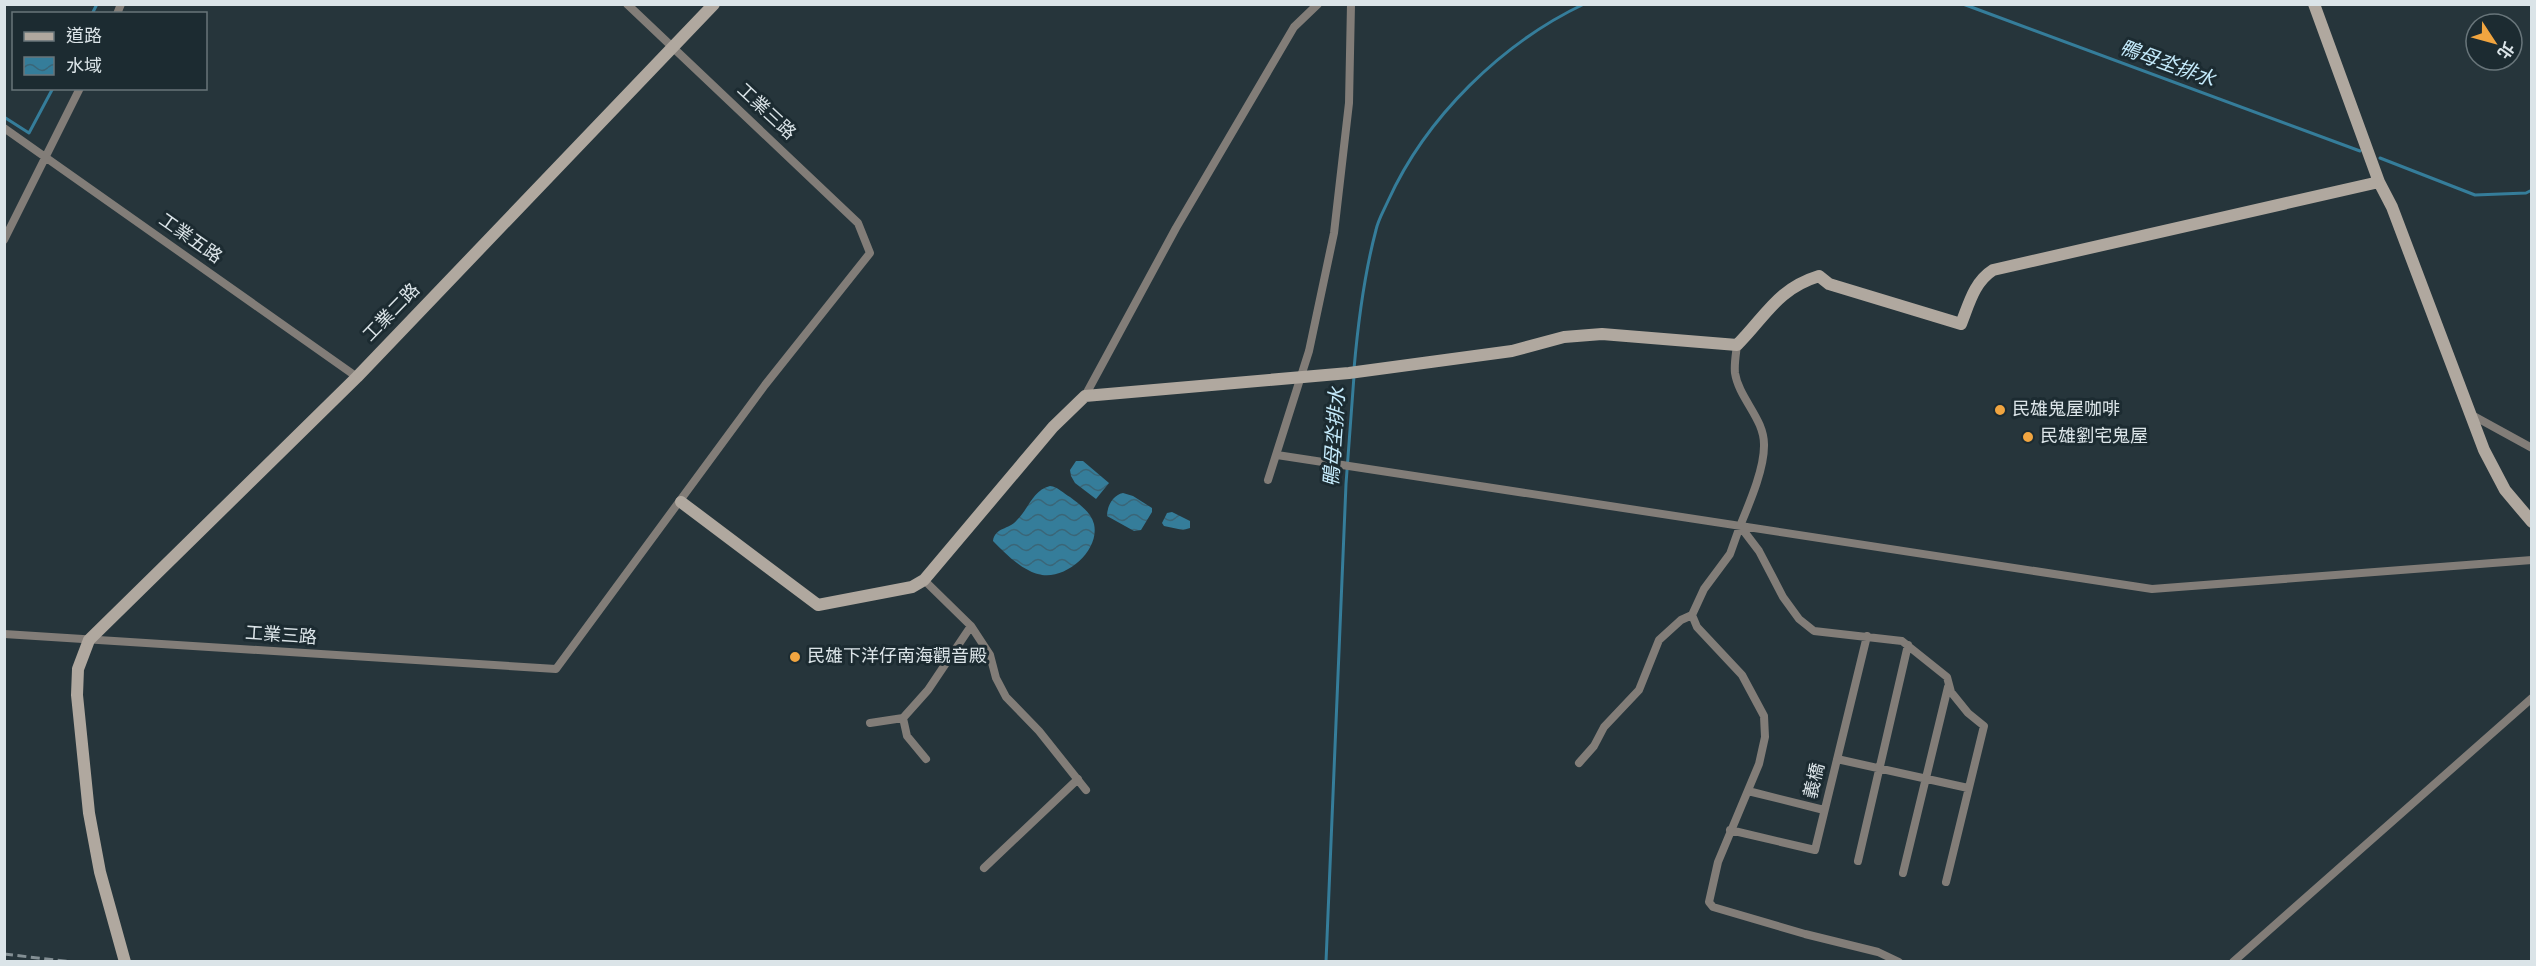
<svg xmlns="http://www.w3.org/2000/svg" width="2536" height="966" font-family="'Alegreya Sans','Noto Sans TC',sans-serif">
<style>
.water{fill:url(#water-waves)}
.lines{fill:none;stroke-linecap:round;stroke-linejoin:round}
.stream{stroke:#357d9a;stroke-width:3}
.street{stroke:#827d78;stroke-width:8}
.secondary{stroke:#b0a89f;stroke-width:12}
.rail{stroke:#838f94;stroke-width:3;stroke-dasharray:9 4.5;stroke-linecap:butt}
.poi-dot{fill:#f1a540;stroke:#1c2b31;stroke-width:2}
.labels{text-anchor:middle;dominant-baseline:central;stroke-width:6;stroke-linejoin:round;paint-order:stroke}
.street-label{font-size:18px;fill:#dbe4e8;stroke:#1c2b31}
.poi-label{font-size:18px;fill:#dbe4e8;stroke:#1c2b31;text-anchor:start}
.water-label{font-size:20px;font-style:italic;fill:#c5ebfc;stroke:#1c2b31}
</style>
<defs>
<pattern id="water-waves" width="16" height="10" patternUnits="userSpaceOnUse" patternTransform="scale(1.5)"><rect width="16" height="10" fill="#357d9a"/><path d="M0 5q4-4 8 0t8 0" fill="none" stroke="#3a6678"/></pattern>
</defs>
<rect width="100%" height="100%" fill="#26353b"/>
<path class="water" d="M1083,461L1109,483L1096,499L1075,483L1071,476L1070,470L1076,461Z
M1050,486C1058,487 1063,493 1070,497C1079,504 1091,512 1094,524C1100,550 1067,579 1042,575C1023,572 1006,554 993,541C995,527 1009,530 1017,520C1029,508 1033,490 1050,486Z
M1123,493L1133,496L1152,508V512L1141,530L1134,531L1107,516C1107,506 1113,495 1123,493Z
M1172,512L1190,521V528L1183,530L1164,526L1162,523L1167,513Z"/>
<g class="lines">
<path class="stream" d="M1963,4L2360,151
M92,14L97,4
M4,117L29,133L53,88
M2380,158L2475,195L2526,193L2532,190
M1354,369C1358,323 1364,275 1376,230C1378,220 1384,210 1388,201C1426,117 1502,43 1584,4
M1326,962L1346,484L1354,376"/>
<path class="street" d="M117,14L121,4
M4,128L357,377
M4,240L80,88
M1737,345C1736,354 1734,364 1735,373C1739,399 1765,419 1764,446C1764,470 1749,504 1740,526L1759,551L1783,597L1799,619L1814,631L1902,641L1947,677L1951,692L1968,713L1984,726L1946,882
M1085,396L1176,228L1294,27L1318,4
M2470,414L2532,448
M1277,455L2152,589L2532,560
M1268,480L1309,351L1334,233L1349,103L1351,4
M1692,615L1697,627L1742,675L1764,716L1765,737L1759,764L1718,862L1709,902L1713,907L1805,934L1878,952L1899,962
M971,626L990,655L996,678L1006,697L1039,731L1086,790
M4,634L556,669L765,385L870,253L858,223L627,4
M903,718L907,736L926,759
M870,723L903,718L928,690L971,626L924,580
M1837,759L1968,788
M1579,763L1594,746L1604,727L1639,690L1659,640L1681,620L1692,615L1704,589L1730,554L1740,526
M1748,791L1824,810
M1730,830L1815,850L1867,636
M1858,861L1908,645
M984,868L1078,779
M1903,873L1948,687
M2233,962L2532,698"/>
<path class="secondary" d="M2314,4L2379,182L2392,207L2484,450L2505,490L2532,522
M681,502L818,605L912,587L924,580L1053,427L1085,396L1349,373L1512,351L1564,337L1602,334L1737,345C1766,316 1777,289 1819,276L1829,284L1961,324C1969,304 1974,282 1993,270L2379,182
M125,962L100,872L89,813L77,695L78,669L89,640L357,377L714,4"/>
<path class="rail" d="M4,954L72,962"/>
</g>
<g class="poi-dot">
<circle cx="2000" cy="410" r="6"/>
<circle cx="2028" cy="437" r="6"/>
<circle cx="795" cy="657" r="6"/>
</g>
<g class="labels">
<g class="street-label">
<text transform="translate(766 112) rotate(43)">工業三路</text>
<text transform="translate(190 239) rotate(35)">工業五路</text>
<text transform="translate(392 313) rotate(-46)">工業二路</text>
<text transform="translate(281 636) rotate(4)">工業三路</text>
<text transform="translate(1815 781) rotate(-76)">義橋</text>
</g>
<g class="poi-label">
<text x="2012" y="410">民雄鬼屋咖啡</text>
<text x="2040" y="437">民雄劉宅鬼屋</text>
<text x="807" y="657">民雄下洋仔南海觀音殿</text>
</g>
<g class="water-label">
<text transform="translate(2167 64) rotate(20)">鴨母坔排水</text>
<text transform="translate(1335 437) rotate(-86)">鴨母坔排水</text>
</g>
</g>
<rect width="2536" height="966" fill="none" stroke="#dbe4e8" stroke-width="12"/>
<rect x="12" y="12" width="195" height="78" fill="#1c2b31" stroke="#68757a" stroke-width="1.5"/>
<rect x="24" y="32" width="30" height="9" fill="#b0a89f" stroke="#68757a" stroke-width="1.5"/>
<text x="66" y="42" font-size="18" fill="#dbe4e8">道路</text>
<rect x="24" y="57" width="30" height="18" fill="url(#water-waves)" stroke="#68757a" stroke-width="1.5"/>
<text x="66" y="72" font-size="18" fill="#dbe4e8">水域</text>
<g transform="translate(2494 42) rotate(126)"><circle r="28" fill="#1c2b31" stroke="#68757a" stroke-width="1.5"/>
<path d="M0-4.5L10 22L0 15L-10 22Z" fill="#f1a540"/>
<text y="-9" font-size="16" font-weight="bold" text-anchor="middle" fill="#dbe4e8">北</text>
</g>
</svg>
